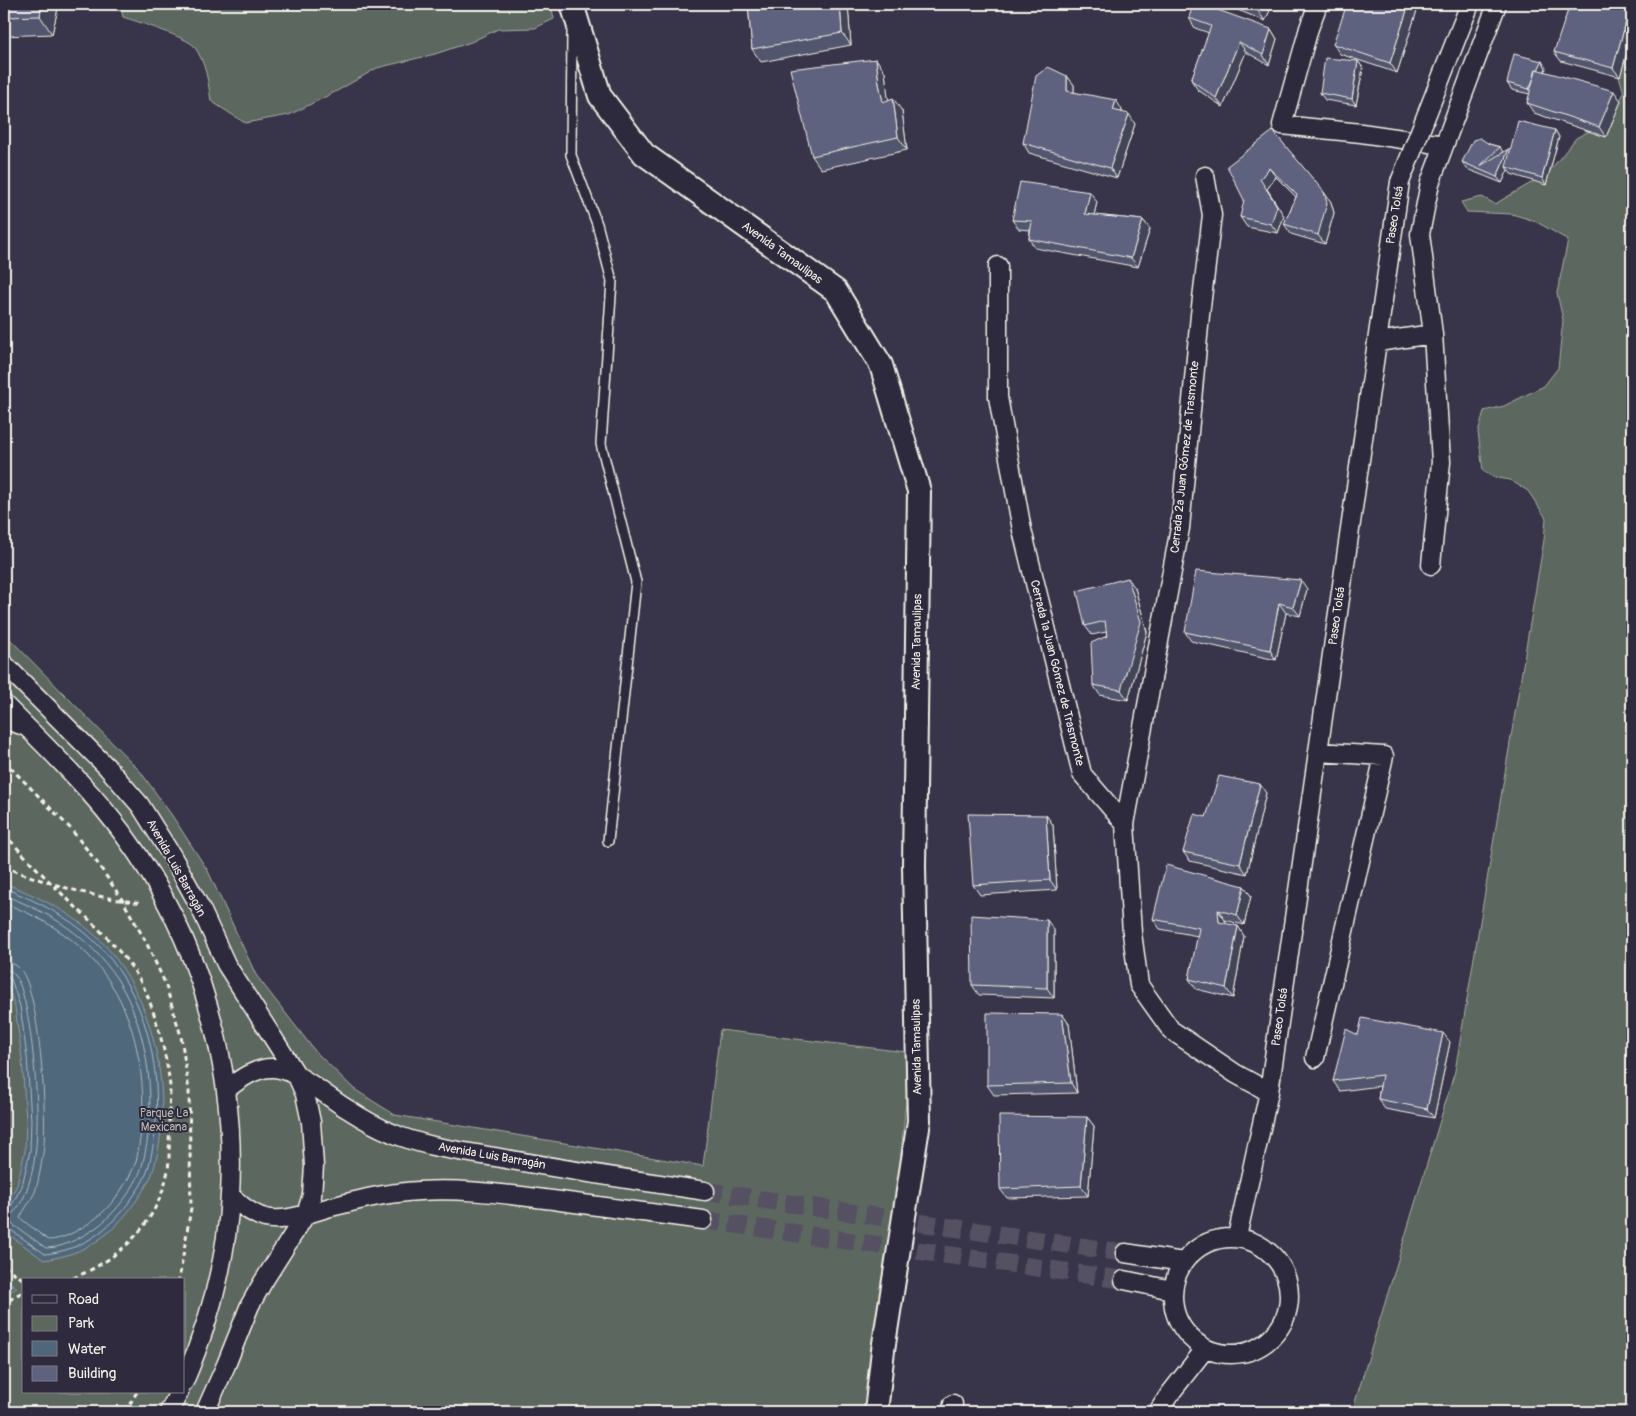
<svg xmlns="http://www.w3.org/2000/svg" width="1636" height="1416" font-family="Pangolin,sans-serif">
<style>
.green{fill:#5c685e;stroke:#a8aca3;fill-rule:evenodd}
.water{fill:#50677b;stroke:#929ea7}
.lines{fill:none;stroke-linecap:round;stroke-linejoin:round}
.shore{stroke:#b2babc;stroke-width:1}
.minor-tunnel{stroke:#545162;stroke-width:18;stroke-dasharray:18 9;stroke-linecap:butt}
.service-casing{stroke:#f4f1e8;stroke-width:12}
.minor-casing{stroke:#f4f1e8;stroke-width:21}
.tertiary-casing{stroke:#f4f1e8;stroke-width:26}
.path{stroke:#f4f1e8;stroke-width:3;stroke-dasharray:5 4;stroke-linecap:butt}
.service{stroke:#2f2a3d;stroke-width:9}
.minor{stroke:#2f2a3d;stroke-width:18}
.tertiary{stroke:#2f2a3d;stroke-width:22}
.minor-bridge-casing{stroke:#f4f1e8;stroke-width:21;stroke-linecap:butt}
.minor-bridge{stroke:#2f2a3d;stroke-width:18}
.wall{fill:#51546d;stroke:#f4f1e8}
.shaded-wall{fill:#424559;stroke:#f4f1e8}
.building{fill:#5e627f;stroke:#f4f1e8}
.labels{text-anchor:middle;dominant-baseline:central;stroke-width:4;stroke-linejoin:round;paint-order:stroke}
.street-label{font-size:12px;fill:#f4f1e8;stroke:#2f2a3d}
.park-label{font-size:12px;fill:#b7bab1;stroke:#2f2a3d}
</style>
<rect width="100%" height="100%" fill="#38354a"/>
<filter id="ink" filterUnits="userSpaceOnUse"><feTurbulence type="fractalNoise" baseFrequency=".02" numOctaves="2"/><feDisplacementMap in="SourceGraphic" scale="10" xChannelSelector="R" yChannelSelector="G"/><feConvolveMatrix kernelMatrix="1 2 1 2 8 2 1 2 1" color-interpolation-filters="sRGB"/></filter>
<g filter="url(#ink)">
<path class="green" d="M120,4H551L554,19L535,28L498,29L471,42L435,54L377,68L337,91L289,115L245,123L211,101C208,81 206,63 194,46C188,38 136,21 123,17Z
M1632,50V1412H1352L1455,1071L1544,540L1546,518L1528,491L1510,480L1493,477L1483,471L1478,432L1484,411L1504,406L1544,386L1558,368L1563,320L1557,293L1568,240L1535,221L1512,214L1467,212L1461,202L1482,197L1495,204L1548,173L1576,138L1593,129L1612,116L1624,93L1618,73Z
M4,633L140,771L173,817L208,871L256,975L315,1051L354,1089L395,1115L703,1166L720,1030L906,1052L907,1091L894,1228L869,1412H4ZM24,1280H184V1392H24Z"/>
<path class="water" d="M4,883C45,899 85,919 113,955C157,1010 174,1103 153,1171C150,1181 142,1192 136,1201C112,1235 86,1254 44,1260L4,1231V1208L17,1185L25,1151L26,1120L22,1058L15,1007L4,975Z
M4,1278L17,1288L9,1292L4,1299Z"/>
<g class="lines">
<path class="shore" d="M4,888C54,908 94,930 123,977C157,1031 165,1108 148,1169C145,1179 138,1190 132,1198C110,1229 83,1250 45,1254L8,1228L4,1227
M4,895C52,914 88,935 117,979C150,1030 158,1109 142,1166C136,1188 111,1219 91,1231C78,1239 62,1248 46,1248L5,1219C8,1215 11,1216 14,1212C19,1207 25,1196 27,1189C35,1168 37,1143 37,1121C38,1095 30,991 14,974C11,970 8,970 4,970
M4,903C48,920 84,942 111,984C139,1027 149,1095 139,1145C138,1152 137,1161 134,1167C124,1189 107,1213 86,1225C75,1232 62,1240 48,1240L20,1218C24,1209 31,1201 35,1192C39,1180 41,1166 43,1154C48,1122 40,994 21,970C16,964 10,962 4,962
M4,976L11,979L20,1006L27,1057L31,1120L30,1151L22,1186L10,1208L4,1210"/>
<path class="minor-tunnel" d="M705,1191L1125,1253
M703,1220L1124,1280"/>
<defs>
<path id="service" d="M572,31L571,155L597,224L612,281L601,444L636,582L608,841
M4,724L25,731"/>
<path id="minor" d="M1318,4L1309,28L1282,125L1361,133L1444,145
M1437,88L1470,4
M1205,176L1212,215L1200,315L1180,528L1125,824L1132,933L1139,985L1171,1030L1236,1074L1269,1092
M998,266V397L1022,530L1082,774L1125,824
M1433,334L1420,234L1430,183L1497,4
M1377,342L1433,334L1441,462L1431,565
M4,664L107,767L140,805L172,856L200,907L226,964L296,1074L305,1094L311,1122L314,1166L312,1195L306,1214L263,1282L250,1305L226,1365L205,1412
M4,704C45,746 89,787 124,835C200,938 237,1068 230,1195C227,1259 209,1323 184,1382
M1315,1058L1384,756L1318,752
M227,1089C240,1079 256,1067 274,1068C297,1069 328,1098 349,1110C363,1119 377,1127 392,1133C424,1147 461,1151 495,1157C565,1170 635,1180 705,1191
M230,1195C240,1205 251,1214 265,1218C287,1223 313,1211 335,1206C355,1201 377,1195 398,1193C452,1186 506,1194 560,1201C608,1207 655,1214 703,1220
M1237,1237L1269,1092L1400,182
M1173 1296a58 58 0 1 1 116 0a58 58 0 1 1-116 0Z
M1125,1253L1183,1262
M1124,1280L1172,1290
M169,1412L179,1392
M951,1412L953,1404
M1158,1412L1169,1395L1205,1349"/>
<path id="tertiary" d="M572,4L600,96L644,154L836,291L881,365L919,491L914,866L919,1121L883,1350L876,1412"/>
</defs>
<use href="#service" class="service-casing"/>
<use href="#minor" class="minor-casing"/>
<use href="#tertiary" class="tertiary-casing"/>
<path class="path" d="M4,761L70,828L96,861L123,901L146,942L165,983L181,1036L189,1091L191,1208L179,1280
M4,834C20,851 37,869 54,886C85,917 124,948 144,988C155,1011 168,1060 170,1087C170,1097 169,1107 169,1117C169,1134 170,1153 168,1170C158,1225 118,1261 68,1280
M4,867C51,884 92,898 143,903
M4,1266L24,1280
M4,1307L14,1296L24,1292
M125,1412L137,1392"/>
<use href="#service" class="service"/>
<use href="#minor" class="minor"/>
<use href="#tertiary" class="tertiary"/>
<defs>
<path id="minor-bridge" d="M1400,182L1437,88"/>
</defs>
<use href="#minor-bridge" class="minor-bridge-casing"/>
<use href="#minor-bridge" class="minor-bridge"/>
</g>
<path class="wall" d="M4,4H59L52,34L4,36Z
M748,4H848L851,45L761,62L752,49Z
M1223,4H1273L1265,21Z
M1419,4L1397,73L1340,54L1333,44Z
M1632,4V34L1620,77L1561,61L1554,52Z
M1189,18L1271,29L1277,39L1269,65L1246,52L1223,107L1198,90L1191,80L1209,33L1195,28Z
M876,59L885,72L888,100L902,111L907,150L821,169L812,156Z
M1358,61L1363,68L1356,105L1325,100L1320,93Z
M1546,68L1545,72L1621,101L1606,137L1534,113L1527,103L1530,94L1512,90L1507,83Z
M1067,76L1074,85V92L1122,110V113L1135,124L1117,178L1029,153L1023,143Z
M1555,130L1559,137L1546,185L1511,174L1508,170L1502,183L1467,169L1462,162L1489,144L1500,147L1503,152L1509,149L1510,151Z
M1273,131L1331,202L1334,213L1325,244L1291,234L1284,224L1296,197L1276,177L1267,189L1284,216L1278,233L1247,227L1240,217Z
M1097,202L1094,215L1143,220L1150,229L1138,267L1035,248L1029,239L1030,230L1019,229L1012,220Z
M1135,588L1147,632L1128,700L1100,695L1093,685L1107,636L1106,632L1092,635L1085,626Z
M1307,589L1300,616L1286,613L1276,660L1191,641L1185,632Z
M1266,793L1247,874L1190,861L1183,852L1206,817Z
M1046,815L1053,825L1057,890L980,895L973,885Z
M1244,886L1251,896L1244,925L1225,920V924L1238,926L1244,936L1233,998L1196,989L1189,979L1198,936L1160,929L1153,919Z
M1054,930V998L979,995L972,985Z
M1062,1014L1069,1024L1077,1093L994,1095L987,1085Z
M1358,1035L1450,1042L1434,1118L1385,1109L1378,1099L1380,1086L1340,1091L1333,1081Z
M1087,1117L1094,1126L1088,1196L1007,1198L1000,1189Z"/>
<path class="shaded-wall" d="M42,4H59L52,34L40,16Z
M840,4H848L851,45L842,33Z
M1261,4H1273L1265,21L1258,11Z
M1409,4H1419L1397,73L1390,63Z
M1631,4H1632V34L1620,77L1613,68Z
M1271,29L1277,39L1269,65L1263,55Z
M1239,42L1246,52L1223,107L1216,98Z
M876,59L885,72L888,97L892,115L883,102L879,84Z
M1358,61L1363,68L1356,105L1352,99Z
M1542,61L1546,68L1534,95L1529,89Z
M1067,76L1074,85V100L1067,91Z
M1614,91L1621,101L1606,137L1599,127Z
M893,98L902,111L907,150L898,137Z
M1116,100L1122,110L1120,120L1113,110Z
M1129,114L1135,124L1117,178L1110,168Z
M1555,130L1559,137L1546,185L1542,178Z
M1509,149L1514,156L1506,167L1508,170L1502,183L1497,177Z
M1269,168L1276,177L1267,189L1284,216L1278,233L1271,224L1260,179Z
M1090,192L1097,202L1092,224L1085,214Z
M1324,192L1331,202L1334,213L1325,244L1318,235Z
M1143,220L1150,229L1138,267L1131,258Z
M1128,578L1135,588L1147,632L1128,700L1121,690Z
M1301,580L1307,589L1300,616L1293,607Z
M1279,603L1286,613L1276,660L1270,650Z
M1260,784L1266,793L1247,874L1240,864Z
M1046,815L1053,825L1057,890L1050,880Z
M1244,886L1251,896L1244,925L1237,915Z
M1218,910L1225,920L1226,932L1219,922Z
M1047,920L1054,930V998L1047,988Z
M1238,926L1244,936L1233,998L1226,988Z
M1062,1014L1069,1024L1077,1093L1071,1083Z
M1443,1033L1450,1042L1434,1118L1427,1109Z
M1087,1117L1094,1126L1088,1196L1081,1186Z"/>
<path class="building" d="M4,4H42L40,16L4,17Z
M748,4H840L842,33L752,49Z
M1193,4H1201L1271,29L1263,55L1239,42L1216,98L1191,80L1211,26L1189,18Z
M1240,4H1261L1258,11Z
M1347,4H1409L1390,63L1333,44Z
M1570,4H1631L1613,68L1554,52Z
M1514,54L1542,61L1538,70L1536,69L1534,78L1529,89L1507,83Z
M1325,58L1358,61L1352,99L1320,93Z
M876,59L879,84L883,102L893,98L898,137L812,156L790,69Z
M1048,67L1067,76V91L1116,100L1113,110L1129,114L1110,168L1023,143L1036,76Z
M1536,69L1614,91L1599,127L1527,103Z
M1518,121L1555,130L1542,178L1506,167Z
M1273,131L1324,192L1327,203L1318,235L1284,224L1297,195L1269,168L1260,179L1277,206L1271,224L1240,217L1244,200L1227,166Z
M1480,138L1489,144L1500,147L1480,166L1509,149L1497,177L1462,162L1473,140Z
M1020,182L1090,192L1085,214L1143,220L1131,258L1029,239L1032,221L1012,220Z
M1196,571L1301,580L1293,607L1279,603L1270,650L1185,632Z
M1128,578L1141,622L1121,690L1093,685L1091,643L1107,636L1105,621L1085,626L1077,591Z
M1219,776L1260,784L1240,864L1183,852L1194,814L1206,817Z
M968,814L1046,815L1050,880L973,885Z
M1166,865L1244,886L1237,915L1218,910L1219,922L1238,926L1226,988L1189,979L1199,928L1153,919Z
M971,915L1047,920V988L972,985Z
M987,1013L1062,1014L1071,1083L987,1085Z
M1362,1018L1443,1033L1427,1109L1378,1099L1382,1075L1333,1081L1346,1029L1358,1035Z
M999,1116L1087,1117L1081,1186L1000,1189Z"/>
</g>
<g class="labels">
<g class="street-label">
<text transform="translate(1395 215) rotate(-81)">Paseo Tolsá</text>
<text transform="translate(782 253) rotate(36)">Avenida Tamaulipas</text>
<text transform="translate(1185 457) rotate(-84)">Cerrada 2ª Juan Gómez de Trasmonte</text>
<text transform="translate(1337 616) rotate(-82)">Paseo Tolsá</text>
<text transform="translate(917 642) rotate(-89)">Avenida Tamaulipas</text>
<text transform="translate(1057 673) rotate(76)">Cerrada 1ª Juan Gómez de Trasmonte</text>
<text transform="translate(176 868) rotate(61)">Avenida Luis Barragán</text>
<text transform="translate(1280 1017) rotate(-82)">Paseo Tolsá</text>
<text transform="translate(917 1047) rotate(-91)">Avenida Tamaulipas</text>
<text transform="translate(492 1156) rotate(10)">Avenida Luis Barragán</text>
</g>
<g class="park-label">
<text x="164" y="1113">Parque La<tspan x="164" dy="14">Mexicana</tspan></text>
</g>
</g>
<rect width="1636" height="1416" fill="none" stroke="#2f2a3d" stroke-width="20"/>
<rect x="10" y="10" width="1616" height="1396" fill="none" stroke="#f4f1e8" stroke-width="2" filter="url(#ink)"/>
<rect x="22" y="1278" width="162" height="115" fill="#2f2a3d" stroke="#7e7a81"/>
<rect x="32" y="1295" width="25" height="8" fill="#2f2a3d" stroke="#7e7a81"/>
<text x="68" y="1304" font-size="15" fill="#f4f1e8">Road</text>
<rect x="32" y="1316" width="25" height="15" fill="#5c685e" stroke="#7e7a81"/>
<text x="68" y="1328" font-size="15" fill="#f4f1e8">Park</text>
<rect x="32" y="1341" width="25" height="15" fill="#50677b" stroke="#7e7a81"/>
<text x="68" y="1354" font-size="15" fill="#f4f1e8">Water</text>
<rect x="32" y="1366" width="25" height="15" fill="#5e627f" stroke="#7e7a81"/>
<text x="68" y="1378" font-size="15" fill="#f4f1e8">Building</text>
</svg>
